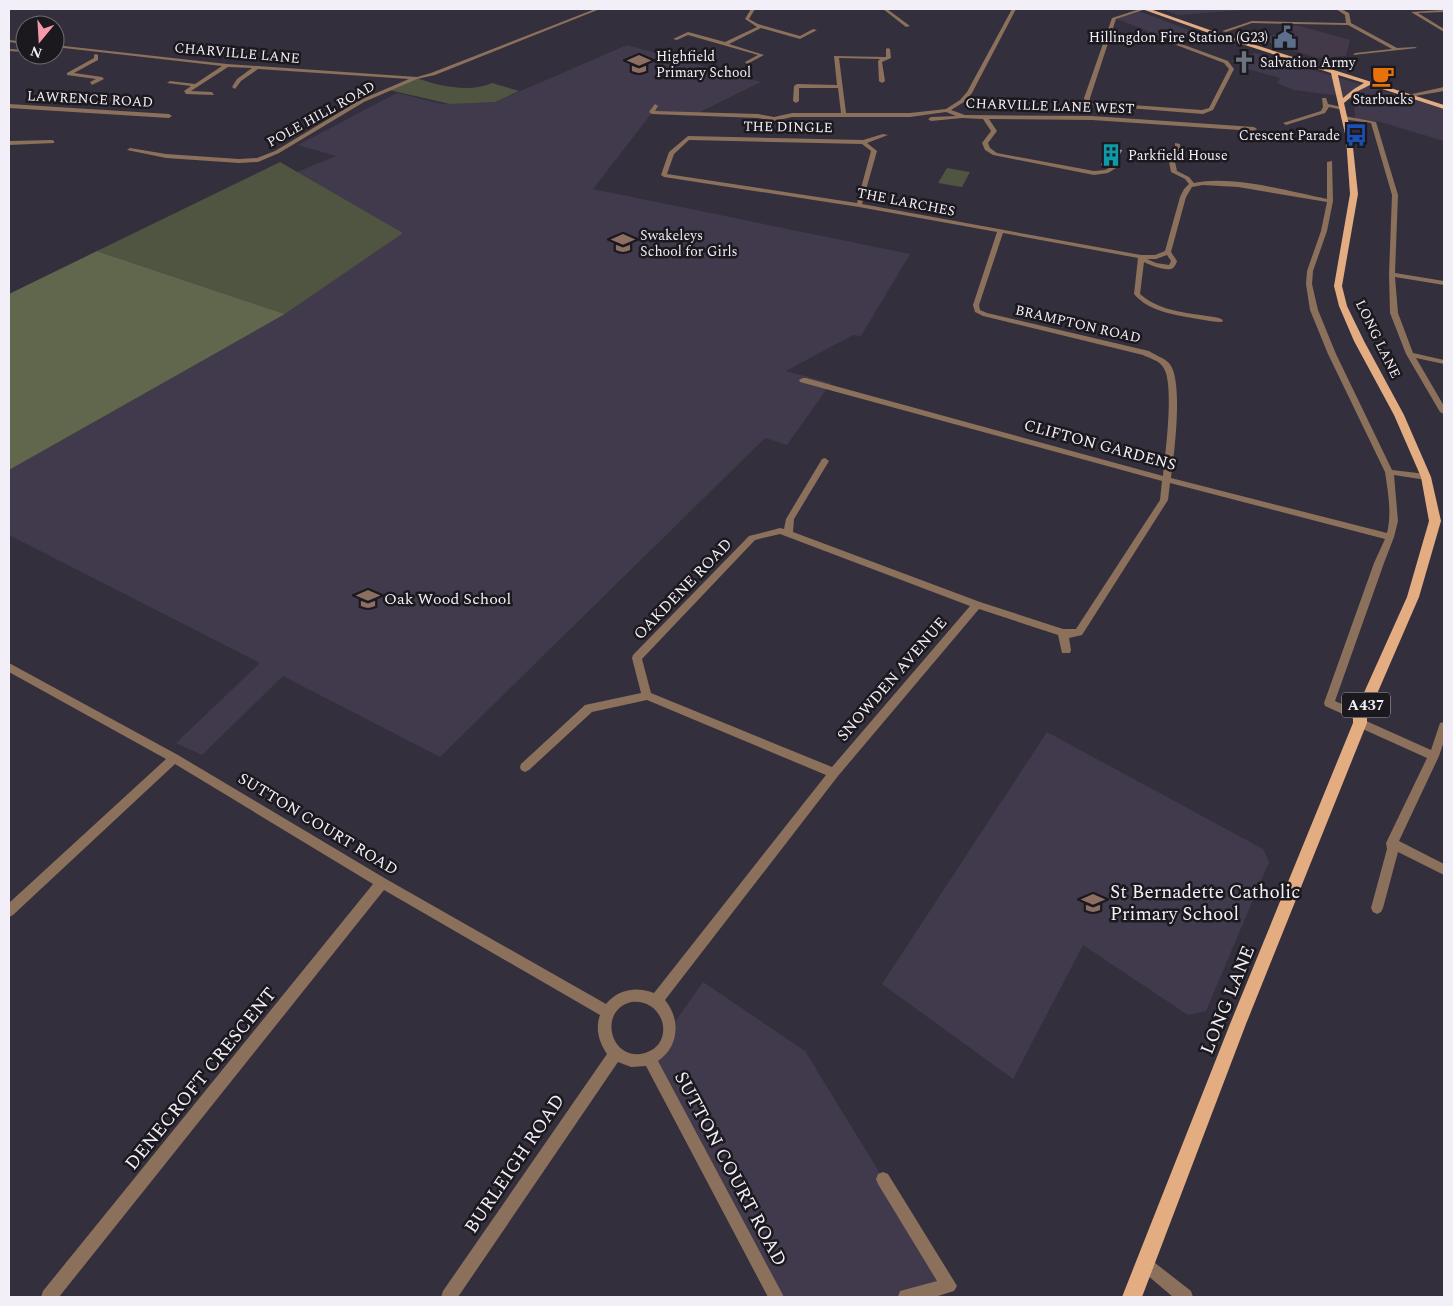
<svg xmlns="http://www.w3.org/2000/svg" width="1453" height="1306" font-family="Spectral,serif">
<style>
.built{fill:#413a4c}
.industrial{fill:#443948}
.green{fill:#4f5540}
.forest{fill:#60674c}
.building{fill:#ceb8d1}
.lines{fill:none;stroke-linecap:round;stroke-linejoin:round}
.minor{fill:#8b705b;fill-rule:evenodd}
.tertiary{fill:#8b705b;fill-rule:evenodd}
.primary{fill:#e3ac81;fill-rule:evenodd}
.labels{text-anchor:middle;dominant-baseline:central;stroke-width:5;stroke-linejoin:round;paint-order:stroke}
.far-poi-label{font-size:14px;fill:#f2eff8;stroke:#1b181e;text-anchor:start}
.far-street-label{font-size:14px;fill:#f2eff8;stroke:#1b181e}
.shield{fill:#1b181e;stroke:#b2aeb7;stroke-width:1}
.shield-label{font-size:15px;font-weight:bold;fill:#f2eff8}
.street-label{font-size:16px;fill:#f2eff8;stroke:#1b181e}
.poi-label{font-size:16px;fill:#f2eff8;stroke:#1b181e;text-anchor:start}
.near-poi-label{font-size:19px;fill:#f2eff8;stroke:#1b181e;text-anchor:start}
.near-street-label{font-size:19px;fill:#f2eff8;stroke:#1b181e}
</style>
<rect width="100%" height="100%" fill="#342f3c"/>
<path class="built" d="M1163,9H1256L1178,15Z
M1136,10L1200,34L1173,41L1114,18Z
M627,45L761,82L692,116L651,114L593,189L910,254L861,336L853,335L786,371L831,383L787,445L765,438L440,757L283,676L202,755L176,743L260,663L9,535V470L285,314L402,233L297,172L336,156L298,145L397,93L442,104L495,102Z
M1255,53L1444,109V141L1377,121H1355L1354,101L1334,95L1294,90L1277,83L1280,78L1240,67L1243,66L1230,61Z
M1047,732L1263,849L1269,862L1206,1011L1188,1015L1083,945L1013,1079L882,984Z
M703,982L805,1051L949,1286L932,1297H771L649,1059Z"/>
<path class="industrial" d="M1296,25L1350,40L1346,56L1317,58L1261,40Z"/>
<path class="green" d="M417,78C438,86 470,93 492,83L519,91L495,102L450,104L389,90Z
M280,162L403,233L285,314L97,251Z
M947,168L970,172L962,187L938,183Z"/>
<path class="forest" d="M97,251L285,314L9,470V294Z"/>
<path class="building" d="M1110,147L1122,150L1115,165H1101Z"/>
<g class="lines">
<path class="minor" d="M595,9H600L435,75L417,79L364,102L279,153L258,162L239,163L166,158L127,150L130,148L166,154L239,159L257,158L275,151L360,100L409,79L258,69L241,81L235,89L232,87L237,79L252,68L228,67L191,91L212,92L214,95L186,94L184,91L191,86L167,83L170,81L195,84L222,66L55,47V45L227,64L417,77L431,73Z
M751,9H755L749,19L758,24L800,36L813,29L817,30L800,39L761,28L729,44L764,55L747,64L745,62L758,55L688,35L677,40L673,39L688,32L725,42L757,27L745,19Z
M883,9H887L910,26L906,27Z
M1012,9H1016L972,93L964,102L951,110L965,115L1092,116L1254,127L1257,129L1254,131L1092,120L989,119L997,131L988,143L990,148L997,153L1094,171L1105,170L1113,166L1116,168L1108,173L1094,175L993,155L985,150L982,143L991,131L983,119L962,118L931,121L928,119L931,117L956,116L946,112L910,117H792L774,121L758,118L652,114L649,112L655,104L658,106L655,111L758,114L774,117L792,113H841L838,88H799V101L796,103L793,101L794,86L797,84L837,85L834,56L886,57V49L888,48L890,49L891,58L882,62L885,81L882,83L879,81L878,61L880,59L839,58L846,113H910L946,109L960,100L967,92Z
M1140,9H1146L1116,19L1090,98V102L1202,110L1209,108L1229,69L1224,63L1163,40L1165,38L1228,61L1234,69L1213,110L1203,114L1091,105V110H1087L1084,98L1112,18Z
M1336,9H1341L1349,13L1351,23L1397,48L1415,47L1417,48L1353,55L1355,53L1392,49L1348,25L1252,23L1226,32L1222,31L1252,21L1346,23L1345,15Z
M1444,10V12L1418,13L1444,29V32L1411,12Z
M9,40L25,42V44L9,42Z
M9,49L25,50V52L9,51Z
M96,54L98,55V60L74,73L102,77L104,79L92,85L90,82L96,79L67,75V73L94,58V55Z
M1444,87V91L1415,96L1412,94Z
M1322,98H1326L1328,104L1346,108L1343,110L1329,107L1325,113L1286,125L1283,123L1321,111L1323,107Z
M9,104L169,114L172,116L169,118L9,108Z
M1344,116L1376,122L1398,195L1395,273L1444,281V285L1395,277L1398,313L1413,353L1444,360V364L1416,358L1444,406V414L1440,412L1406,354L1390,313L1389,274L1392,195L1371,123L1342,119L1341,118Z
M883,134L888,135L867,143L877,151L862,204L1141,255H1155L1165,251L1180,197L1184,189L1189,184L1185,179L1171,172L1169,162L1175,157V143L1180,144L1181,157L1175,162L1177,171L1189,177L1194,183C1232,175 1288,191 1327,199V162L1332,161L1333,201L1327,231L1313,271L1312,284L1318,310L1336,354L1392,470L1426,474L1430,477L1426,480L1394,475L1398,521L1394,537L1384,563L1335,701L1364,714L1365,717L1364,720L1431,750L1440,723L1444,722V741L1439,756L1399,841L1444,864V875L1398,852L1383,908L1381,912L1377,914L1373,912L1371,908L1387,849L1386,843L1427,758L1356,726L1355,723L1356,720L1325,706L1324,703L1374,563L1385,539L1170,483L1168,500L1082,635L1069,638L1071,650L1070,653H1062L1058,635L979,609L838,776L665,1000C681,1019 679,1047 658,1061L784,1297H768L646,1066L631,1067L618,1062L458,1297H441L443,1291L607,1054C599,1042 595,1029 600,1015L384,890L59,1297H41L43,1291L373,884L175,764L13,915L9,917V903L166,759L9,672V663L178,755L386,879L606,1004C618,989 637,986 654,993L826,775L647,700L592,712L529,770L525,772L521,770L520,767L521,764L585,705L641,693L632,658L633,655L749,536L780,528L784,529L786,519L822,459L825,458L829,461L794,519L793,532L980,602L1063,629H1076L1160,500L1162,481L800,382L799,380L803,378H806L1163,476C1165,455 1175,382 1163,367C1160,361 1149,358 1143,355L983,316L975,312L973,305L997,232L859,207L664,177L661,175L669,152L688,136L863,140ZM689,140L862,144L871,151L857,203L667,174L674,154ZM1203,185L1238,187L1327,202L1321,231L1307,271L1306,284L1310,310L1328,354L1385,472C1388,492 1392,513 1387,533L1171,478C1174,455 1184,379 1169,363C1164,358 1155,355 1149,351L987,313L980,310L979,305L1003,233L1138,258L1134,294C1149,312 1176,315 1198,319C1206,320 1214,322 1222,322L1223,320L1219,318C1193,313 1161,313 1140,294L1144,262C1149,265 1168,272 1173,268C1174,268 1177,262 1177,261L1171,252L1186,197L1192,187ZM1167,255L1171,261L1169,265L1156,263L1147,259H1156ZM780,534L970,606L832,767L651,693L642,659L755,540ZM631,1002C665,998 676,1044 645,1053C611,1063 597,1011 631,1002Z
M52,140L54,141V143L9,145V141Z
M883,1172L888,1174L954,1281L957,1286L954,1291L935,1297H898L900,1291L937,1281L878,1184L876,1179L878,1174Z"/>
<path class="tertiary" d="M1145,1256L1150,1259L1191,1291L1193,1297H1173L1140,1269L1137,1264L1140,1259Z"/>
<path class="primary" d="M1142,9H1150L1224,35L1444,105V109L1370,85L1358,91L1344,103L1352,138L1358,194L1342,286L1347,306L1364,341L1404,415L1431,477L1441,521L1419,597L1367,717V723L1246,1024L1142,1297H1122L1230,1024L1353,723V717L1407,597L1429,521L1421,477L1394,415L1354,341L1339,306L1334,286L1350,194L1346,138L1331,73L1220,37ZM1338,75L1364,83L1354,89L1343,98Z"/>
</g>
<defs>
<symbol id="civic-bare" viewBox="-9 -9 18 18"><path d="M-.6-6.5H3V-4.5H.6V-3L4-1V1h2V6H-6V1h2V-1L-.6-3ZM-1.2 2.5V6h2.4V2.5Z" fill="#5c6f8a" stroke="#1b181e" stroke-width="2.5" paint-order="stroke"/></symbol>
<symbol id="church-bare" viewBox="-9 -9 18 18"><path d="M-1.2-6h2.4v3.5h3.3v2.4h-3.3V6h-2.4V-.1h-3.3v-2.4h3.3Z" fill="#6b7280" stroke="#1b181e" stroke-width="2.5" paint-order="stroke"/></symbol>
<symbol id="school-bare" viewBox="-9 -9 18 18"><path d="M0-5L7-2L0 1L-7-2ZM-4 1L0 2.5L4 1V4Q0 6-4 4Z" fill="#8d6e63" stroke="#1b181e" stroke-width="2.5" paint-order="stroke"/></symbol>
<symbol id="cafe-bare" viewBox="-9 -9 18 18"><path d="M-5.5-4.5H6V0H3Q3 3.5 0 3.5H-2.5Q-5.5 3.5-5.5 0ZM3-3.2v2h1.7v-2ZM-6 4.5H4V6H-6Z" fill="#e8710a" stroke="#1b181e" stroke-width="2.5" paint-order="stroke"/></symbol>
<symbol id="bus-bare" viewBox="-9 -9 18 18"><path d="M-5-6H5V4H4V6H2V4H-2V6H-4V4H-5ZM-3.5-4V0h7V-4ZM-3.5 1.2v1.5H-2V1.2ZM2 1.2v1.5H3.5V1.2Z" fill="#1a4fb4" stroke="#1b181e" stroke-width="2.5" paint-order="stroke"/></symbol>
<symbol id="building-bare" viewBox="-9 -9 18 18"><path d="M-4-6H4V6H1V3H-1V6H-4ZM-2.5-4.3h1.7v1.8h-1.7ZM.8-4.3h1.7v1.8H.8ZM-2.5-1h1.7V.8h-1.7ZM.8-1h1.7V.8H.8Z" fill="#0f9aa8" stroke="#1b181e" stroke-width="2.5" paint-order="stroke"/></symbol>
</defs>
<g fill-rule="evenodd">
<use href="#civic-bare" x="1269" y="21" width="32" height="32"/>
<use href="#church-bare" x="1228" y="46" width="32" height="32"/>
<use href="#school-bare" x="623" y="48" width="32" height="32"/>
<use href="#cafe-bare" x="1367" y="60" width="32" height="32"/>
<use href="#bus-bare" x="1340" y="119" width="32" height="32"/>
<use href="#building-bare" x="1095" y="139" width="32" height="32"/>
<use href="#school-bare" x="607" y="227" width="32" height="32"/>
<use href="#school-bare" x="352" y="583" width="32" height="32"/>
<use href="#school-bare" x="1077" y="887" width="32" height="32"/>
</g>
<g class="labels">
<g class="far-poi-label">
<text x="1268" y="37" text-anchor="end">Hillingdon Fire Station (G23)</text>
<text x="656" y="56">Highfield<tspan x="656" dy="16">Primary School</tspan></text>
<text x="1260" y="62">Salvation Army</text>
<text x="1383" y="99" text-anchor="middle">Starbucks</text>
<text x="1340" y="135" text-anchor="end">Crescent Parade</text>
<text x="1128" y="155">Parkfield House</text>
<text x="640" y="235">Swakeleys<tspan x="640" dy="16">School for Girls</tspan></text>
</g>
<g class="far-street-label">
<text transform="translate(237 53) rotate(5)">CHARVILLE LANE</text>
<text transform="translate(90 99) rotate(3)">LAWRENCE ROAD</text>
<text transform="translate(1050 106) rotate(2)">CHARVILLE LANE WEST</text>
<text transform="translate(321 114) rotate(-29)">POLE HILL ROAD</text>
<text transform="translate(788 127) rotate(1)">THE DINGLE</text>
<text transform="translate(906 202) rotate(11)">THE LARCHES</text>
<text transform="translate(1078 324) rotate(13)">BRAMPTON ROAD</text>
<text transform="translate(1378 339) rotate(64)">LONG LANE</text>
</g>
<rect class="shield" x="1342" y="692.5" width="48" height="25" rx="4"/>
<g class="shield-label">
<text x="1366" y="705">A437</text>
</g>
<g class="street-label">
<text transform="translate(1100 445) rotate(15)">CLIFTON GARDENS</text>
<text transform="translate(683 589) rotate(-46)">OAKDENE ROAD</text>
<text transform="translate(892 679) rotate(-49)">SNOWDEN AVENUE</text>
<text transform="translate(318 824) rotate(31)">SUTTON COURT ROAD</text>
</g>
<g class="poi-label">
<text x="384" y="599">Oak Wood School</text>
</g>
<g class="near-poi-label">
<text x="1110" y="892">St Bernadette Catholic<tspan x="1110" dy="22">Primary School</tspan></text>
</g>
<g class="near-street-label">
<text transform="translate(1228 1000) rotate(-68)">LONG LANE</text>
<text transform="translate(201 1079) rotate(-51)">DENECROFT CRESCENT</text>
<text transform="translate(515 1164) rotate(-56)">BURLEIGH ROAD</text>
<text transform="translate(730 1169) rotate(62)">SUTTON COURT ROAD</text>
</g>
</g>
<rect width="1453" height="1306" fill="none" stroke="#f2eff8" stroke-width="20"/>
<g transform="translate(40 40) rotate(198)"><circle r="24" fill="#1b181e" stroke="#716e75"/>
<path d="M0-4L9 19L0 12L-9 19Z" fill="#f39aac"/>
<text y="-8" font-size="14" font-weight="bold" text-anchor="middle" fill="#f2eff8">N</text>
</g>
</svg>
